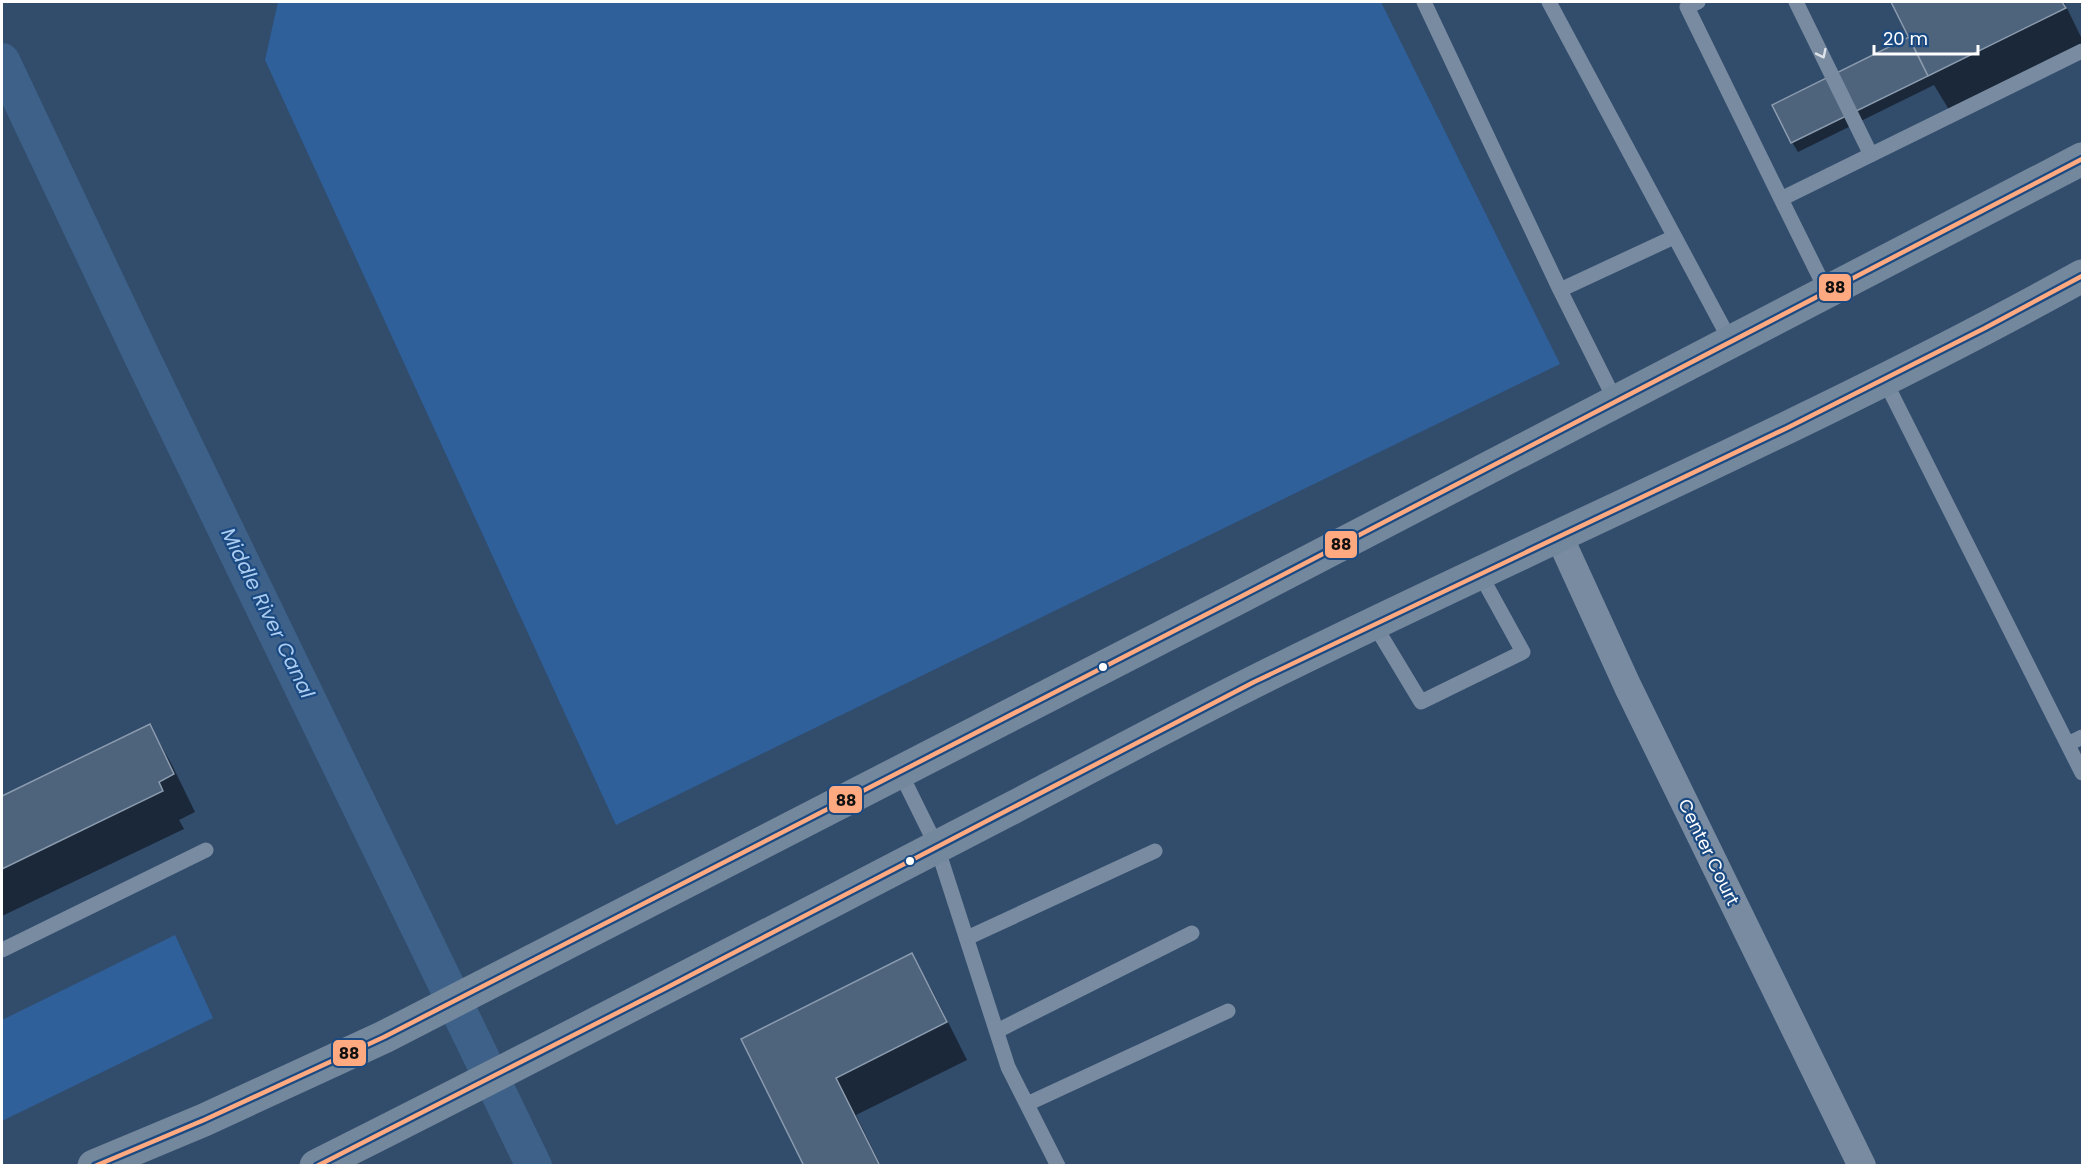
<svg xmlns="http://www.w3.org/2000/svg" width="2084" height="1167" font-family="Poppins,sans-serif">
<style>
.green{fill:#2f609a}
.shadow{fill:#0007}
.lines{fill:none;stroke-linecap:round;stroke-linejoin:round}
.canal{stroke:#3e6189;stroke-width:36}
.building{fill:#4e637c;stroke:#8c9caf;stroke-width:1.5}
.lane{stroke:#788ba1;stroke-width:15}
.street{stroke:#788ba1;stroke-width:28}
.secondary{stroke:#73879d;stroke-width:33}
.bus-1-casing{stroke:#1b4a82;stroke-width:9}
.bus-1{stroke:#ffa980;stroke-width:4.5}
.oneway{stroke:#dde2e8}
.bus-dot{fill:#fff;stroke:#1b4a82;stroke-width:2}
.labels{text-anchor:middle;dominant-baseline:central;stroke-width:4.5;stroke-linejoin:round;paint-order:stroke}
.street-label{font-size:18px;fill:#fff;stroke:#1b4a82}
.water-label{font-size:20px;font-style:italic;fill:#abcdf2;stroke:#1b4a82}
.line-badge{stroke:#1b4a82;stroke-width:2}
.pale-badge-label{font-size:16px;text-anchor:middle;font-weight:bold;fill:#111}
</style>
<rect width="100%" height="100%" fill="#324c6b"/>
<path class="green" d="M278,2H1381L1560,364L616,825L265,60Z
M175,935L213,1018L2,1121V1020Z"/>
<path class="shadow" d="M1893,2H2064L2082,39V48L1951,113L1934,85L1798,152L1792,142L1911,38Z
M150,726L171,763L195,812L179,820L184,829L2,916V797Z
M912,955L933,992L967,1060L856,1115L881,1166H806L743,1039Z"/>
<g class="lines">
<path class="canal" d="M2,61L145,363L534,1166"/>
</g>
<path class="building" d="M1891,2H2062L2066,8L1928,76Z
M1909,37L1928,76L1791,143L1772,105Z
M150,724L174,774L159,782L163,791L2,869V796Z
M912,953L947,1022L836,1078L880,1166H804L741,1039Z"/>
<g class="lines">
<path class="lane" d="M1424,2L1560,290L1674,237
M1549,2L1731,342
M1698,2L1687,7L1781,199L2082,51
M1796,2L1871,155
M1781,199L1827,292
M1560,290L1616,402
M1884,379L2082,773
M1374,624L1421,702L1523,652L1480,574
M2068,744L2082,737
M900,772L937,847L1008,1067L1058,1166
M967,938L1155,851
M2,950L206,850
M997,1031L1192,933
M1027,1104L1228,1011"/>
<path class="street" d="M1559,536L1628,687L1862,1166"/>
<path class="secondary" d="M94,1166L204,1120L384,1037L1242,596L2082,159
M316,1166C550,1049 782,927 1014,807C1105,759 1196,710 1288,665C1552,535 1824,419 2082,276"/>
<defs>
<path id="bus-1" d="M95,1166L204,1120L384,1037L1242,596L2082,159
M317,1166L666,988L1254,682L1787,428L1985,328L2082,276"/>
</defs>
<use href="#bus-1" class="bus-1-casing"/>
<use href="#bus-1" class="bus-1"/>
</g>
<defs><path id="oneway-chevron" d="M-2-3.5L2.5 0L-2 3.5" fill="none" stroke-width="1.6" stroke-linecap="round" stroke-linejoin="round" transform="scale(1.5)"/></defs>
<use class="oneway" href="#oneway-chevron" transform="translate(1822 54) rotate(64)"/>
<g class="bus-dot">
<circle cx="1103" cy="667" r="5"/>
<circle cx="910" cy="861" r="5"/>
</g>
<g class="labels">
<g class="street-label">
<text transform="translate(1709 852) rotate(64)">Center Court</text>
</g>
<g class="water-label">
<text transform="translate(268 613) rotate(64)">Middle River Canal</text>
</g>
</g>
<g class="line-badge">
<rect x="1818" y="273" width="34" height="29" rx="6" fill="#ffa980"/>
<rect x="1324" y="530" width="34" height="29" rx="6" fill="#ffa980"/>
<rect x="828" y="785" width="35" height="29" rx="6" fill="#ffa980"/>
<rect x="332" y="1039" width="35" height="28" rx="6" fill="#ffa980"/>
</g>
<g class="pale-badge-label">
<text x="1835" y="293">88</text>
<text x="1341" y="550">88</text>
<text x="846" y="806">88</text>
<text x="349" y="1059">88</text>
</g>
<rect width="2084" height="1167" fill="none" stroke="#ffffff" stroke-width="6"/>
<path d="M1874 45v9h104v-9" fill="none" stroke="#ffffff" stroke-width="3"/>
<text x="1883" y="45" font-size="18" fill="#ffffff" stroke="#1b4a82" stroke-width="4.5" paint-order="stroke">20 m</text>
</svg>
